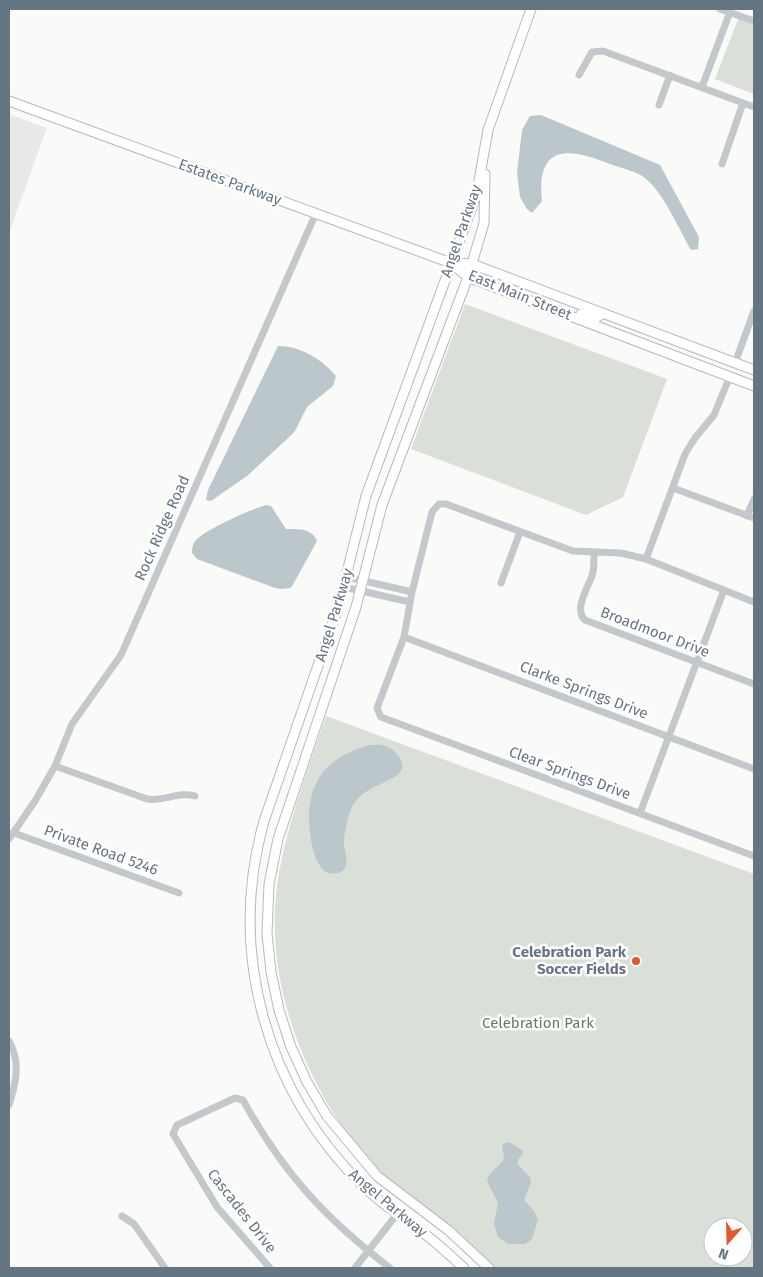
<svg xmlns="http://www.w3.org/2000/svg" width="763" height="1277" font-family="'Fira Sans',sans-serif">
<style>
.built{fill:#e8e9e9}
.green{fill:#dadfd7;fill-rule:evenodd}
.water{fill:#bbc7cb}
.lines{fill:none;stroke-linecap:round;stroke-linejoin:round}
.major-casing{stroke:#b5babe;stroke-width:11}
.minor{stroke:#c3c8cc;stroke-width:7}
.major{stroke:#fff;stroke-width:9}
.poi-dot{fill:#e4572e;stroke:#fff;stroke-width:2}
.labels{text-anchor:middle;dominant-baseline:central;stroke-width:5;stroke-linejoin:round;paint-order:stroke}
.street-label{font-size:15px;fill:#657683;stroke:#fff}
.poi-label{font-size:15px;font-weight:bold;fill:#657683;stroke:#fff;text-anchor:end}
.park-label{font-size:15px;fill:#687a64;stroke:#fff}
</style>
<rect width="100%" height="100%" fill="#fafaf8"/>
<path class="built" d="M9,114L47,128L9,233Z"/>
<path class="green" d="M739,17L754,23V94L715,79Z
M465,304L667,379L623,497L586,515L411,449Z
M326,716L754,874V1268H493C466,1245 439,1222 412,1200C395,1185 376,1171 362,1153C299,1075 260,968 280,868C290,816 309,766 326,716ZM713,1227H743V1257H713Z"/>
<path class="water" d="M541,115L660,165L699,237L698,249L691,250C679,229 663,192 645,178C636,171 621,168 610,164C568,147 536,144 542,201L532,213L527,209L520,197L517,173L522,130L530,116Z
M278,346C300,346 322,359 336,376L333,386L307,407L295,431L286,440L247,476L211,501L206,500L208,490Z
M267,505L271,506L286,529C298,529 312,528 317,541L291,588L281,589L275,588L197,559L192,553C192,547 193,543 197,539C205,530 255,507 267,505Z
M370,745C374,745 381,744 385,746C396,749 410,766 397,775C380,787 361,788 351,809C347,820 344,832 344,844C345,854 349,861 344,870C311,890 307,822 310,803C312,792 317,779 324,771C336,757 352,750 370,745Z
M509,1142L522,1150L523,1153L518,1160V1165L530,1177L531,1182L524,1200L534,1211L538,1220L532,1239L525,1244H508L498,1237L494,1223L498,1203L487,1181C490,1170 503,1164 504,1158C504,1155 502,1150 502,1146L504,1143Z"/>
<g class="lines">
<defs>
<path id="major" d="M9,101L451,263L472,264L754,370
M485,174L484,223L468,277L382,505L356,607L278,839L269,884L267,934L271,972L279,1010L291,1047L307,1082L327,1116L377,1176L448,1230L489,1268
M451,263L468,277L754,386
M581,314L596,318L603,313
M464,1268C453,1258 442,1248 430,1238C408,1221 384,1206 364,1187C266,1091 227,953 264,821L338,608L366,496L472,207L478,186L488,130L531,9"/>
</defs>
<use href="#major" class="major-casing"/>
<path class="minor" d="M720,9L754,21
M579,75L592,52L603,51L754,107
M702,87L731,9
M659,105L670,75
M722,164L743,103
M735,363L754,311
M673,488L754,518
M747,516L754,499
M594,553C594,559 594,566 593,573C589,586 573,609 585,620L754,684
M646,559L685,454L695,438L714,415L730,376
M347,577L412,592
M501,583L520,532
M344,587L410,602
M754,602L646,559L621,553L573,551L446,504H439L432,512L412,592L404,637L377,708L381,717L754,856
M404,637L754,769
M55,766L147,799C163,802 179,791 195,796
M640,813L724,590
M14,833L179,893
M9,839L35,801L55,766L72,724L121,655L316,213
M9,1041C21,1062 16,1083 9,1105
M122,1216L134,1224L165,1268
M270,1268L217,1207L173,1134L177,1125L235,1098L243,1100C283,1173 325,1218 390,1268
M355,1268L397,1214"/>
<use href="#major" class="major"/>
</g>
<circle class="poi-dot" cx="636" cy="961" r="5"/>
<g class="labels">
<g class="street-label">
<text transform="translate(230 182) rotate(20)">Estates Parkway</text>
<text transform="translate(461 231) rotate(-71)">Angel Parkway</text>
<text transform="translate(520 295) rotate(22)">East Main Street</text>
<text transform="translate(162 528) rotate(-66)">Rock Ridge Road</text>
<text transform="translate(334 615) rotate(-73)">Angel Parkway</text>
<text transform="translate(655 632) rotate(21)">Broadmoor Drive</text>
<text transform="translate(584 690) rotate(21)">Clarke Springs Drive</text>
<text transform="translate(570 773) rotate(20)">Clear Springs Drive</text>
<text transform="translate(101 850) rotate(20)">Private Road 5246</text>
<text transform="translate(388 1203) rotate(40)">Angel Parkway</text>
<text transform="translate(242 1211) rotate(52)">Cascades Drive</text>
</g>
<g class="poi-label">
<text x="626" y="952">Celebration Park<tspan x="626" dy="17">Soccer Fields</tspan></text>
</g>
<g class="park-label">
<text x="538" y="1023">Celebration Park</text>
</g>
</g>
<rect width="763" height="1277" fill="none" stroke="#657683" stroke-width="20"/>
<g transform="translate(728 1242) rotate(200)"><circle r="24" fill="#ffffff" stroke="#c1c8cd"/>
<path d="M0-4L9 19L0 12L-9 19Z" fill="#e4572e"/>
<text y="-8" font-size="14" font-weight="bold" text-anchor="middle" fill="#657683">N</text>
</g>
</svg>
